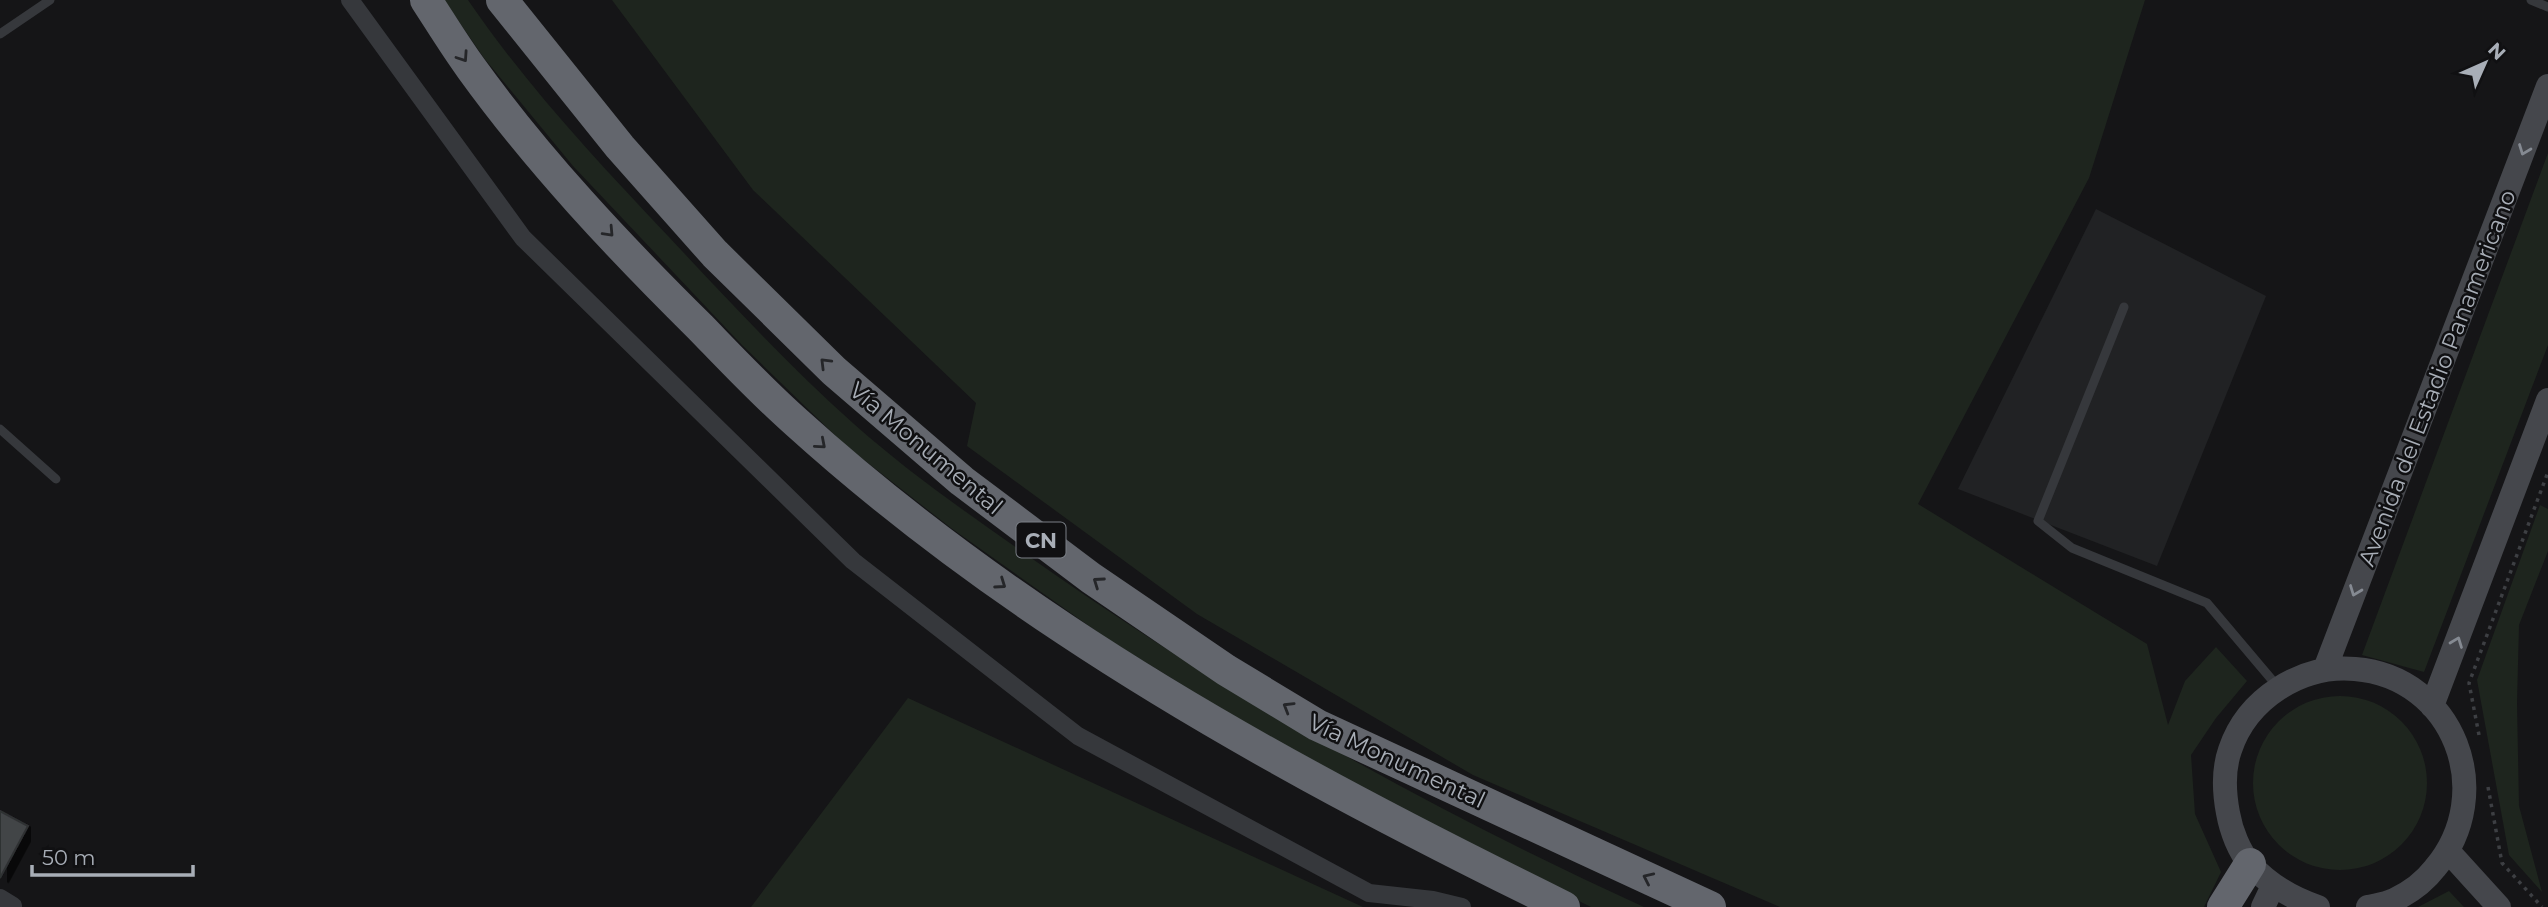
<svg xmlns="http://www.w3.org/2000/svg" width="2548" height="907" font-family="Montserrat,sans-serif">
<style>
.built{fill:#212224}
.green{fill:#1e251e}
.building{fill:#424447;stroke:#2f3033;stroke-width:2;filter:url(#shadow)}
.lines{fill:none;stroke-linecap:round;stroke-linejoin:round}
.path{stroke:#3d3f43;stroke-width:3.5;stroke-dasharray:3.5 5;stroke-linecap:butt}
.lane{stroke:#36383c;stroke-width:9}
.street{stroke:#36383c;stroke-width:18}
.secondary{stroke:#45474c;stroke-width:24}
.highway{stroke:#63666d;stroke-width:32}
.oneway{stroke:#252629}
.oneway2{stroke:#858a92}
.labels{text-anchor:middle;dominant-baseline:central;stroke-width:5;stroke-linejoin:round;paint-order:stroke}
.shield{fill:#101012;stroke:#7a7f86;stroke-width:2}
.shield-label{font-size:21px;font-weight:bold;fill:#a8aeb7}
.street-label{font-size:23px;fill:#a8aeb7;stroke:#101012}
</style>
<defs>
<filter id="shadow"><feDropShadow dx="8" dy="4.5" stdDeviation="0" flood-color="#0009"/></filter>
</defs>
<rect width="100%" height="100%" fill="#151517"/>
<path class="built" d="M2096,209L2266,296L2157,566L1958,489Z"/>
<path class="green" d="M444,0H468C526,85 597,161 668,236C728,300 788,365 854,424C910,474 973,517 1034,560C1226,695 1431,810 1644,907H1591L1459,842L1238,719L1106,638L951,528L845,445L742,345L573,166L484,58Z
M612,0H2145L2089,178L1918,504L2147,644L2168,725L2185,681L2216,647L2247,681L2216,718L2191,755L2195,814L2221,872L2204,907H1780L1473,775L1197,614L967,446L976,403L753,190Z
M2548,153V345L2424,672L2362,655Z
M2540,505L2548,509V551L2519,625L2517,703L2519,806L2542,892L2509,855L2477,680Z
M2253 783a87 87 0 1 1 174 0a87 87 0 1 1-174 0Z
M908,698L1302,879L1363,907H751Z
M2449,891L2464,907H2418Z"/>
<path class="building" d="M0,811L28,826L0,878Z"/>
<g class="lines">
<path class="path" d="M2479,735L2469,683L2548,472
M2488,787L2502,863L2542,907"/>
<path class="lane" d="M2531,0L2548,7
M0,34L50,0
M2124,307L2038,521L2072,548L2207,603L2278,687
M0,429L56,479"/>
<path class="street" d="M350,0L523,238L853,561L1078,736L1369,893L1433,900L1462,907
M0,898L13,906"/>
<path class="secondary" d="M2325,669L2548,86
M2432,706L2548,400
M2449,852L2499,907
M2263,907L2273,886
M2318,907C2292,898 2270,886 2251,865C2239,852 2231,830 2228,813C2224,792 2223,770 2230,750C2247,699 2301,664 2355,669C2454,677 2498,793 2435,868C2425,881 2409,893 2394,900C2386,904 2376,905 2368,907"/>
<path class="highway" d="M426,0C441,23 455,46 471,68C538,161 619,247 701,328C732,360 763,393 796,422C880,498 971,567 1066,630C1224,735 1393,823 1564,907
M502,0L620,147L715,254L834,371L962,481L1091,578L1226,670L1317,725L1710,907
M2223,907L2250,864"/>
</g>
<defs><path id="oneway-chevron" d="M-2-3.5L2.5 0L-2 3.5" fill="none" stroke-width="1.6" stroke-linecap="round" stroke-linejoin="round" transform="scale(1.75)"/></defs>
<g class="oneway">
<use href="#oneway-chevron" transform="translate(463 57) rotate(56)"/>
<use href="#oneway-chevron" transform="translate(609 232) rotate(47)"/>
<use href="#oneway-chevron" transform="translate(825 363) rotate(-135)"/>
<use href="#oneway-chevron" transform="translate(821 444) rotate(41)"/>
<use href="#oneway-chevron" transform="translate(1098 582) rotate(-145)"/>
<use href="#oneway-chevron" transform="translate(1001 584) rotate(35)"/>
<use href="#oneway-chevron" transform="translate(1288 707) rotate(-149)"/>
<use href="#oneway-chevron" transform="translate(1648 878) rotate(-155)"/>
</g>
<g class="oneway2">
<use href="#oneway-chevron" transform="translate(2524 150) rotate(111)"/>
<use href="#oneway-chevron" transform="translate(2355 591) rotate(111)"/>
<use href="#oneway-chevron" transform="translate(2457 642) rotate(-69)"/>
</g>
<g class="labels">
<rect class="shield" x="1016.5" y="522.5" width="49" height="35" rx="5"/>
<g class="shield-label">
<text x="1041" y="540">CN</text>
</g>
<g class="street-label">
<text transform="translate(2437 378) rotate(-69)">Avenida del Estadio Panamericano</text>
<text transform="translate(926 448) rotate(40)">Vía Monumental</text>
<text transform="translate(1397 761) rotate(25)">Vía Monumental</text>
</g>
</g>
<g transform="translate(2485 63) rotate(45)" stroke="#101012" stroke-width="5" paint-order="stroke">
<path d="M0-5L12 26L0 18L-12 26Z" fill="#a8aeb7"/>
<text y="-10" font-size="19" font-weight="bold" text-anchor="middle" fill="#a8aeb7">N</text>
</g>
<path d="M32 865v10h161v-10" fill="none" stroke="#a8aeb7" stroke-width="3.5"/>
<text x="42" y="865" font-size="21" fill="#a8aeb7" stroke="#101012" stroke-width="5" paint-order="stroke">50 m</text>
</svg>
